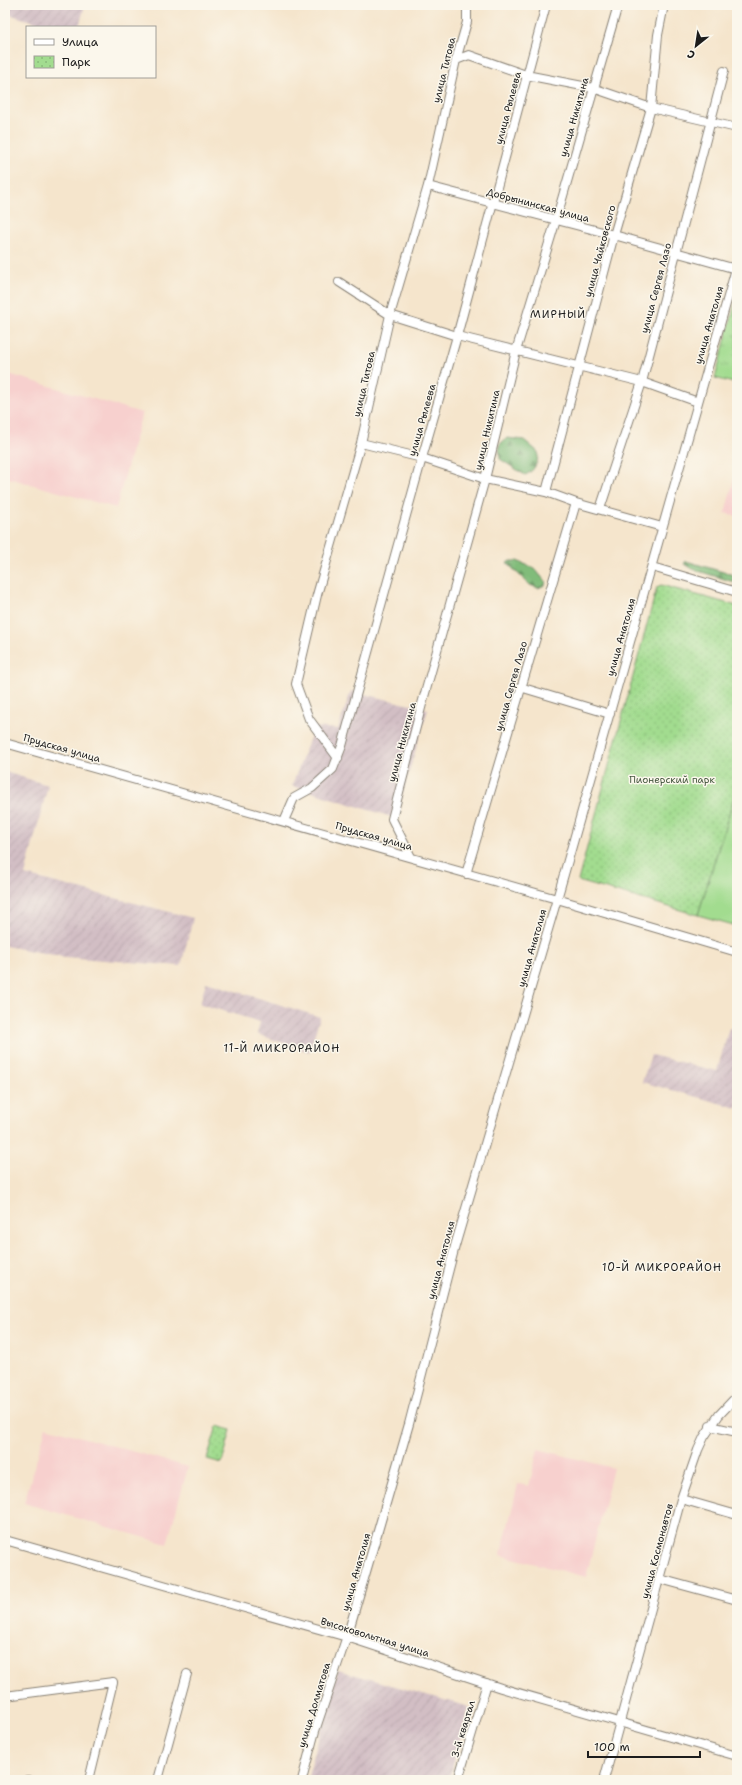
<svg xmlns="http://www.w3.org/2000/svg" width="742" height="1785" font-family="'Shantell Sans',sans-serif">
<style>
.built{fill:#f7d0ce}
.industrial{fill:url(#industrial-furrows)}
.grass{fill:url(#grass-tufts);stroke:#5f7c56}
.forest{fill:url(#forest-firs);stroke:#4e6c4b}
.park{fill:url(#park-dots);stroke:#5f7c56}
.garden{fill:#a2dc8f;stroke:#5f7c56}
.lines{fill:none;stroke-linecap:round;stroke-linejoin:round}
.minor-casing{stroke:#888074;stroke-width:10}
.minor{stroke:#fff;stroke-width:8}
.labels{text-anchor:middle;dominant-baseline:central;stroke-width:3;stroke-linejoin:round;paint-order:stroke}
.street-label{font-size:10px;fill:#1c1c1c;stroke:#fbf7ec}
.park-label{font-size:10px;fill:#44563e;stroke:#fbf7ec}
.neighbourhood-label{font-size:11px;letter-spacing:1px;fill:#1c1c1c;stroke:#fbf7ec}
</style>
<defs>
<pattern id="industrial-furrows" width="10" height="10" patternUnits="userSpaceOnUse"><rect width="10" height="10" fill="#d2bec4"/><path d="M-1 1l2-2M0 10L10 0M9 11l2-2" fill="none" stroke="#b4a3a8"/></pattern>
<pattern id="grass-tufts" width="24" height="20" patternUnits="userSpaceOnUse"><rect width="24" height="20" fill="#a2dc8f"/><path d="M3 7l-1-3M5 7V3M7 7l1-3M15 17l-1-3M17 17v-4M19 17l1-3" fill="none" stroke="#8bbc7b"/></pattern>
<pattern id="forest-firs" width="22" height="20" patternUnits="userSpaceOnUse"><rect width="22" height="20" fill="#81bc7a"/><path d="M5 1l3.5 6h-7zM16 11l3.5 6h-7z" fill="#699863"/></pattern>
<pattern id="park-dots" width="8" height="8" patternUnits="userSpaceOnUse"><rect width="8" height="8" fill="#a2dc8f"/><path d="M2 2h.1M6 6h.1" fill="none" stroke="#8bbc7b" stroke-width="1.8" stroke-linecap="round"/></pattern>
</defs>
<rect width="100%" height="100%" fill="#fbf7ec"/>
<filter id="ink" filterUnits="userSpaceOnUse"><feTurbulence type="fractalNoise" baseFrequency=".025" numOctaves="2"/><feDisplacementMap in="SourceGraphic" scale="8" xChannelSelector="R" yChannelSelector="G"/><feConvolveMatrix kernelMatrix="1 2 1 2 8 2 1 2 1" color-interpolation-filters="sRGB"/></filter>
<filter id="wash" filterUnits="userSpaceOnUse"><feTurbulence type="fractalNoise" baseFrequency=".012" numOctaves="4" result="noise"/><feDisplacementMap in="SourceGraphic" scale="16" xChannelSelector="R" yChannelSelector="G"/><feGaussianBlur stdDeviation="0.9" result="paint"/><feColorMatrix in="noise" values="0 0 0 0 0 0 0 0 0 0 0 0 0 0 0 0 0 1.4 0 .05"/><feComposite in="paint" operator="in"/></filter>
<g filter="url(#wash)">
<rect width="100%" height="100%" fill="#f5e5cc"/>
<path class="built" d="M5,373L142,413L116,508L5,477Z
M737,469V516L725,513Z
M46,1427L188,1467L167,1544L24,1503Z
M538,1449L613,1468L586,1577L501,1555L518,1484L529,1486Z"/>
<path class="industrial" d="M5,5H85L79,27H51L5,13Z
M351,691L428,709L395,818L292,786L314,727L338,729Z
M5,772L48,785L25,875L193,918L181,966L65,957L5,946Z
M206,982L320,1017L309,1052L257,1034L260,1022L200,1004Z
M729,1028L737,1029V1108L642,1082L651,1055L717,1071Z
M338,1670L469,1707L449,1780H307Z"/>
<path class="grass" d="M737,297V384L715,378Z"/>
<path class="forest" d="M507,438L524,440L538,452C539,461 534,472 525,475L500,459L499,445Z
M510,561H517L534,568L546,582L545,585L538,588L530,585L507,563Z
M686,561L737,576V583L692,569L684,564Z"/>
<path class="park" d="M661,585L737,606V788L698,915L578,881L657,587Z
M217,1426L231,1430L222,1463L207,1459Z"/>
<path class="garden" d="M737,788V926L698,915Z"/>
</g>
<g filter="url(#ink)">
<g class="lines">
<defs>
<path id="minor" d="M456,60L469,55L526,75L593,88L651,108L737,128
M428,186L614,235L736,269
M339,282L390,315L457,336L642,382L698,402
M361,443L422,458L485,479L546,492
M600,509L642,382L724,71
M662,527L576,503L546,492L614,235L651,108L658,35L664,5
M652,567L737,592
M520,687L610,714
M5,743L557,899L737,952
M338,758L309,719L296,684L317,595L361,443L390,315L428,186L456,60L467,22V8L465,5
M284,821L294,798L312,788L333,769L342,746L422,458L457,336L546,5
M411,857L392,819L422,704L485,479L516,351L556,220L618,5
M466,874L576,503
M710,1426L737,1432
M681,1499L737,1515
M5,1540L347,1637L501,1688L737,1756
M660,1579L737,1600
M5,1696L113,1682L89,1780
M27,1780H29
M158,1780L187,1674
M302,1780L315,1731L349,1630L380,1524L409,1424L455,1246L557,899L737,265
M458,1780L487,1683
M604,1780L681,1499L698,1450L704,1437L719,1415L737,1396"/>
</defs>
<use href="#minor" class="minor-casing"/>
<use href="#minor" class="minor"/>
</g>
</g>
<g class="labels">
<g class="street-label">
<text transform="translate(444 70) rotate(-76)">улица Титова</text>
<text transform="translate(508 108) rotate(-75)">улица Рылеева</text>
<text transform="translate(574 117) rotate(-74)">улица Никитина</text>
<text transform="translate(538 205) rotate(15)">Добрынинская улица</text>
<text transform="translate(600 251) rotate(-75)">улица Чайковского</text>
<text transform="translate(656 288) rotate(-75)">улица Сергея Лазо</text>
<text transform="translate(709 325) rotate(-74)">улица Анатолия</text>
<text transform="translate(364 384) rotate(-77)">улица Титова</text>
<text transform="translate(422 420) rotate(-74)">улица Рылеева</text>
<text transform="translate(487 430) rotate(-77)">улица Никитина</text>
<text transform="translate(621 637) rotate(-74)">улица Анатолия</text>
<text transform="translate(511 686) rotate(-74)">улица Сергея Лазо</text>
<text transform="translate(402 742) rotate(-75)">улица Никитина</text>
<text transform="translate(62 748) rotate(16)">Прудская улица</text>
<text transform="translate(374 836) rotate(16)">Прудская улица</text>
<text transform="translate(532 948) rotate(-74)">улица Анатолия</text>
<text transform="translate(441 1260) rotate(-75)">улица Анатолия</text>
<text transform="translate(657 1551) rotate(-75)">улица Космонавтов</text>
<text transform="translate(356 1572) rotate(-74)">улица Анатолия</text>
<text transform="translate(375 1637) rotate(17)">Высоковольтная улица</text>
<text transform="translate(314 1705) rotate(-73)">улица Долматова</text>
<text transform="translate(463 1729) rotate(-73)">3-й квартал</text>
</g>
<g class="park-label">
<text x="672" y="779">Пионерский парк</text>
</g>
<g class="neighbourhood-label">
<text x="558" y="314">МИРНЫЙ</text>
<text x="282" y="1048">11-Й МИКРОРАЙОН</text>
<text x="662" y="1267">10-Й МИКРОРАЙОН</text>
</g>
</g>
<rect width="742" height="1785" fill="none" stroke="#fbf7ec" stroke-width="20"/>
<rect x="26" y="26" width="130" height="52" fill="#fbf7ec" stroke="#a29f99"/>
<rect x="34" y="39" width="20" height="6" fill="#ffffff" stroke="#a29f99"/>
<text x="62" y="46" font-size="12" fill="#1c1c1c">Улица</text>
<rect x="34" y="56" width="20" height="12" fill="url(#park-dots)" stroke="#a29f99"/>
<text x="62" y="66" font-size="12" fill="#1c1c1c">Парк</text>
<g transform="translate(696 46) rotate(210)" stroke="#fbf7ec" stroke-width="3" paint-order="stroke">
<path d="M0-3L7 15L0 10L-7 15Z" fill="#1c1c1c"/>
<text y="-6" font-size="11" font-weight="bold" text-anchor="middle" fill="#1c1c1c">С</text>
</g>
<path d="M588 1751v6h112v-6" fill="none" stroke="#1c1c1c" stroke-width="2"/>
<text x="594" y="1751" font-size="12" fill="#1c1c1c" stroke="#fbf7ec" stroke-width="3" paint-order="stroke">100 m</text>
</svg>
